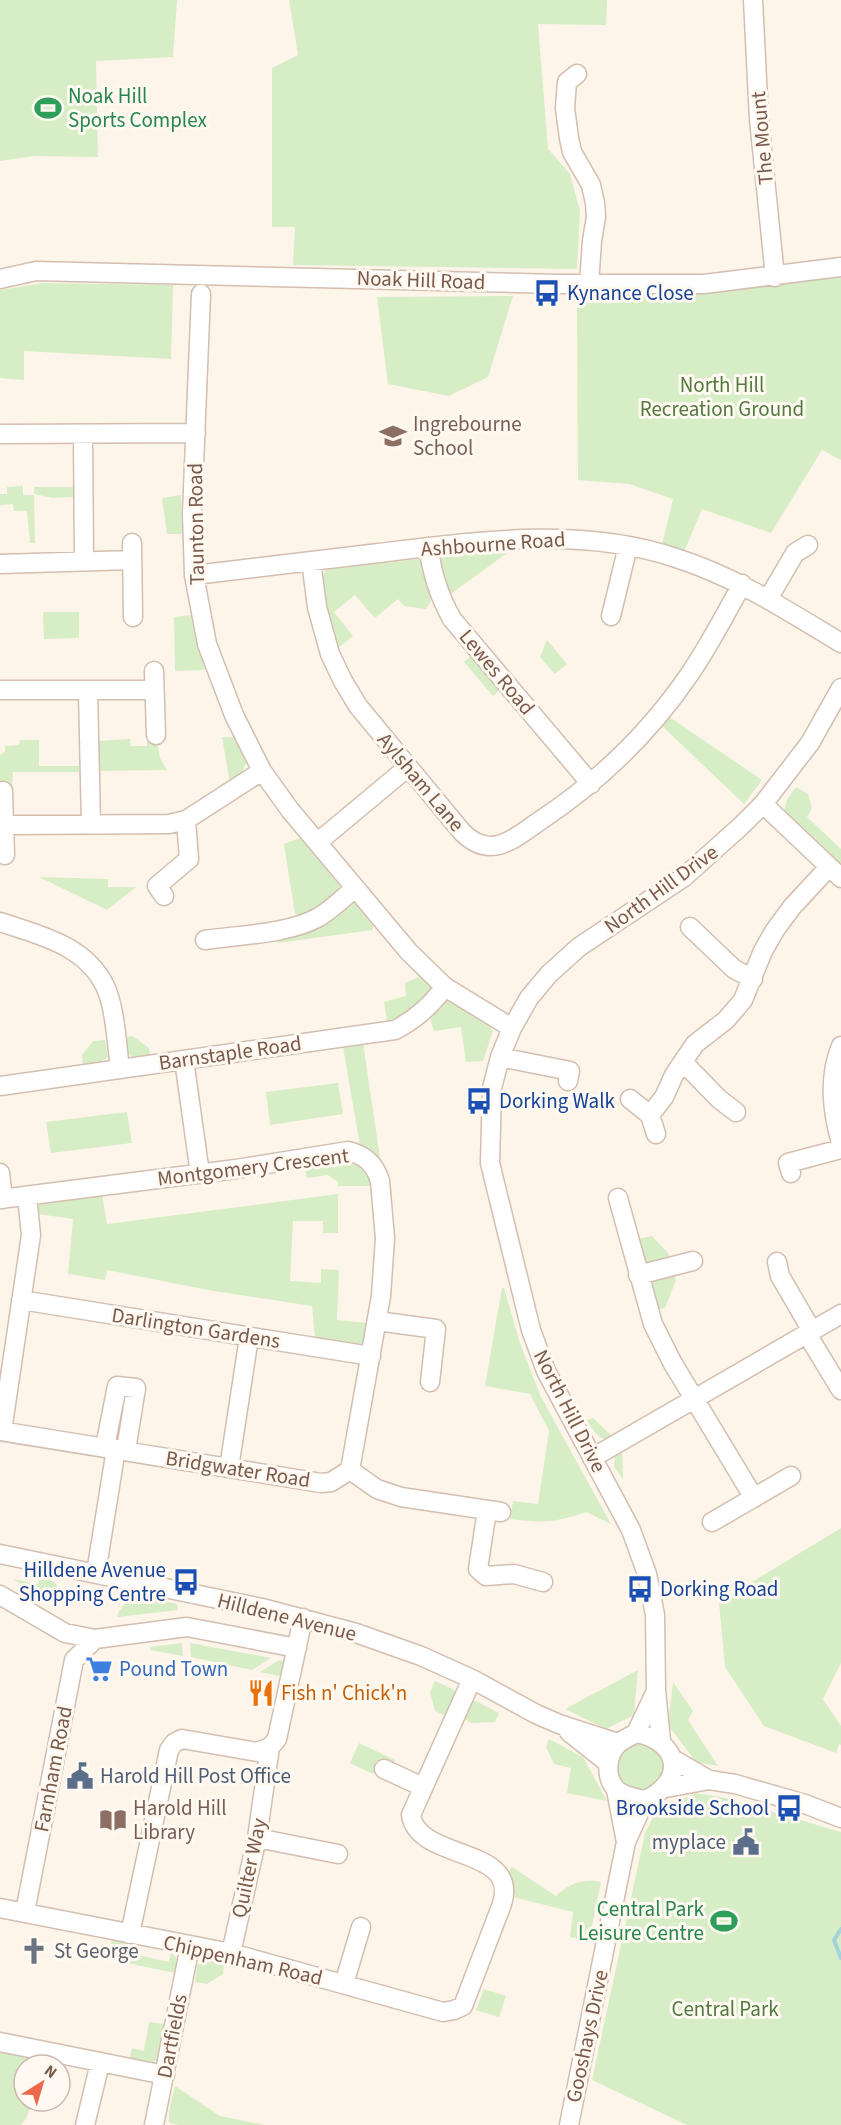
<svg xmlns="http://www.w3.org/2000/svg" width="841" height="2125" font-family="'Source Sans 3',sans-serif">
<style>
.green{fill:#d7edc6}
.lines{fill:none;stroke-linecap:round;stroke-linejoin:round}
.stream{stroke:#a2d5db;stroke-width:4}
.minor-casing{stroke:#d3beb0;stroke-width:21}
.minor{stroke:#fff;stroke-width:18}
.labels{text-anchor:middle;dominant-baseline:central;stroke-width:6;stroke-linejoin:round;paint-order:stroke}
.leisure-label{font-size:21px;fill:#27864d;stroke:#fff9f1;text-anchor:start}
.street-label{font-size:21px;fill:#7a5a4b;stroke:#fff9f1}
.transit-label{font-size:21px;fill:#164399;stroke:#fff9f1;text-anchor:start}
.park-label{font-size:21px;fill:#527a3f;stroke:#fff9f1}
.education-label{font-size:21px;fill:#785e54;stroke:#fff9f1;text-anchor:start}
.shop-label{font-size:21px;fill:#366cbe;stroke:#fff9f1;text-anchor:start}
.food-label{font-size:21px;fill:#c56008;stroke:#fff9f1;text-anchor:start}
.service-label{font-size:21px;fill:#4e5e75;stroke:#fff9f1;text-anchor:start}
.worship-label{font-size:21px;fill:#5b616d;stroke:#fff9f1;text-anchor:start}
</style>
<rect width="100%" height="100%" fill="#fdf5e9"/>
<path class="green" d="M0,0H177L173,57L96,61L98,157L35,156L0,161Z
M289,0H607L606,25L538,24L548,149L570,174L580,211L577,269L293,265L295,227H272V68L298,55Z
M841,270V460L822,450L771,533L702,509L681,559L660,553L673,499L629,484L578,480L577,294L733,285Z
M42,283L173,285L171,359L24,351V380L0,378V290Z
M513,296L488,377L449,396L388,384L377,297Z
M23,486V495H34L35,543H30L27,511H14L13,504L0,505V494H7V487Z
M34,487H74L75,497L53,498L34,494Z
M181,495L182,534H167L162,498Z
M511,547L507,553L448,596L438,562L443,555Z
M419,559L422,561L431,601L426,609L404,606L398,599L375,618L355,595L334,612L353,636L336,650L327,614L321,579L326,570Z
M43,612H79V638L44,639Z
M190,615L205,670L175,671L174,617Z
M547,640L567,664L555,674L540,657Z
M472,655L500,690L493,696L464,662Z
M668,716L762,780L744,804L661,725Z
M147,735H156L160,758L167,770L98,771L97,741L130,739L131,746H147Z
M222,737H236L247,761L242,773L231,781L229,778Z
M20,740H39V766H79V772H13L12,785L3,791L0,788V755L5,752V746L19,745Z
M796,787L808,794L812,809L807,817L841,849V868L783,814L787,799Z
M300,838L339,885V892L315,911L303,917L295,914L284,844Z
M39,877L108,879V887H136L107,910Z
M348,902H354L373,926V930L277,943L276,935Z
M423,975L430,981L433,993L411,1015L405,1014L387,1022L384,1002L406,996L405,983Z
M447,1000C463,1003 484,1018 493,1031L483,1061L466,1062L461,1027L434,1031L429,1015L441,1001Z
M133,1036L149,1048L150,1055L133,1057L128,1053L127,1037Z
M105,1040L108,1057L102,1061L83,1064L82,1055L93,1041Z
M363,1043L380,1158L360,1146L343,1047Z
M338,1083L343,1114L270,1125L266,1092Z
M127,1112L132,1143L51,1153L46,1122Z
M342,1158L362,1163L375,1186H338V1182L328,1175L307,1178L304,1164Z
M102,1194L107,1224L338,1194V1233H323V1221H293L290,1281L321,1283V1269L339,1270L337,1320L368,1323L366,1347L315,1338L312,1306L208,1290L107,1270L105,1280L68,1274L73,1219L38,1214L37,1207L42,1202Z
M652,1236L668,1253L676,1280L665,1308L656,1310L638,1239Z
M502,1288H504L520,1343L540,1395L611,1524L586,1512C554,1523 543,1523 510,1519L513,1501L538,1504L549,1431L530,1394L485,1386Z
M593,1418L613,1437C600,1444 593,1430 587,1420Z
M622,1452L623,1479L614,1467L615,1456Z
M841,1528V1663L823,1699L841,1726V1745L839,1744L836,1753L764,1726L725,1667L719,1602Z
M40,1576L50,1579L57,1585L60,1605L58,1606L13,1579L38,1584Z
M132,1594L177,1604L178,1610L118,1617L117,1615L129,1596Z
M182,1643L183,1656L150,1650V1647Z
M190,1643L271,1658L252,1670L191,1657Z
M279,1660L288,1662L285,1677L260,1672Z
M638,1670L634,1715L606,1729L565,1709Z
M435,1681L453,1689L456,1694L446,1716L435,1711L430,1692Z
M673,1682L693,1711L688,1720L718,1766L696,1762L668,1725Z
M476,1701L499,1713L495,1722L471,1723L461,1717L469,1702Z
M549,1739L583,1757L607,1801L567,1793L571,1768L554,1764L546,1747Z
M646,1741L665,1756L663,1780L642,1793L625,1788L616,1773L617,1756L629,1743Z
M359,1743L395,1760L390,1768L379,1764L373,1774L350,1763Z
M695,1793L726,1798L841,1832V2125H687L592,2080L645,1833L654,1815Z
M512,1867L556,1896C568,1884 584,1878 601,1882L589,1941L570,1937L573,1912L513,1897L511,1882L507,1873Z
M112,1940L136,1946L134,1954L169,1962L171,1952L177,1959L175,1973L108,1959Z
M205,1959L224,1963L223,1974L207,1984L195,1982L197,1965Z
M484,1989L506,1996L499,2017L476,2010Z
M149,2022L164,2024L158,2059L152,2063L129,2059L132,2048L144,2051Z
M0,2052L41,2060L40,2065H24V2101H33L26,2119L21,2125H0Z
M175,2086L220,2116L265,2125H179L169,2123V2111Z"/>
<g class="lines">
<path class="stream" d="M841,1929L834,1940L841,1958"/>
<defs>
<path id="minor" d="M753,0L759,119L775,277
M577,74L567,82L565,108L569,138L572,152L591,185L595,203L596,217L592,241L589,284
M0,279L36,271L560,284H704L841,267
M201,294L192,514L194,575L207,644L234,715L262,771L290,810L409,952L445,987L512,1028
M0,434L196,433
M83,435L84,561
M132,543L133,617
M428,547C433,575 438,594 452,619L591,784
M311,561L317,607L330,654L343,681L358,706L462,832C491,861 513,839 541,820C598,782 650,732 689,675C709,646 725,615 742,584
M0,564L132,560
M194,575C256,568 318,560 379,553C477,541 581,526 676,558C736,577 788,611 841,643
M768,599L795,553L808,545
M611,616L628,546
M154,671L156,735
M0,690H154
M88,691L91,824
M3,791L5,855
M763,804L841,878
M5,825L169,824L186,820L262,771
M318,842L408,767
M164,896L157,886L189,859L186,820
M0,922C39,935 85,945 105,986C115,1006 117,1046 120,1069
M690,927L734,969L753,979
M205,940C239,935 289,934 319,917C332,909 343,898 355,888
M841,1046C828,1078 832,1111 841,1143
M500,1057L570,1071L568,1081
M184,1060L200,1174
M683,1062L719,1099L736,1112
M0,1086L395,1030C416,1019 430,1006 445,987
M630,1099L650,1115L656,1134
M650,1115L664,1097L674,1075L695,1044L726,1020L743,1000L763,951L775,930L792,907L829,867
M0,1173L3,1199
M791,1173L788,1163L841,1149
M618,1198L653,1324L672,1362L754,1498
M0,1199L236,1169L348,1151C365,1155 375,1164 380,1181L385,1238L381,1296L350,1470
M777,1262L780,1276L812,1331
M638,1275L693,1261
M21,1300L371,1356
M377,1321L436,1329L430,1382
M807,1334L841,1390
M0,1431L321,1483L331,1482L350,1470L377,1489L401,1497L501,1512
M2,1431L31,1235L27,1196
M105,1447L117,1386L136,1388L126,1450
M592,1458L841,1314
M229,1468L249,1337
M487,1510L478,1569L486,1576L514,1574L543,1582
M712,1522L791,1476
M0,1554L262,1608L356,1633L421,1656L472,1679L536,1714L559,1724L618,1743
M96,1573L116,1449
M0,1595L65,1633L95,1639L187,1627L297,1648
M569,1732L608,1763
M636,1733C680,1741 687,1781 645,1800C636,1798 626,1797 618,1791C604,1779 606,1754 619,1743C624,1739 631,1736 636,1733Z
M636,1733L656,1691
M661,1741L656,1690L655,1615L647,1574L631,1530L546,1371L531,1330L490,1163L492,1088L500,1057L512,1028L529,998L549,974L579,947L684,877L741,826L763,804L810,743L841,688
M673,1759L709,1780
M384,1769L423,1787
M666,1788L709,1780L735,1784L805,1804L841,1818
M616,1790L626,1842
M257,1838L338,1854
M0,1908L231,1953L443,2012L454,2010L463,2006L502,1904C520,1845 418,1862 411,1815L472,1679
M25,1912L74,1660L95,1639
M130,1934L169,1750L174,1743L182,1739L257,1752L270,1747L277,1739L303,1618
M231,1953L257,1838L270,1747
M344,1984L361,1927
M0,2042L165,2075
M85,2125L100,2063
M154,2125L190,1946
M569,2125L626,1842L645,1800"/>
</defs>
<use href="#minor" class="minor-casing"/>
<use href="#minor" class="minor"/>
</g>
<defs>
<symbol id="stadium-bare" viewBox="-9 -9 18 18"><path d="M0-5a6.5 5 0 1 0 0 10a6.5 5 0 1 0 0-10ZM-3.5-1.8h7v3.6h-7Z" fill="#2e9e5b" stroke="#fff9f1" stroke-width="2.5" paint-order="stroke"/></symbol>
<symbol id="bus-bare" viewBox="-9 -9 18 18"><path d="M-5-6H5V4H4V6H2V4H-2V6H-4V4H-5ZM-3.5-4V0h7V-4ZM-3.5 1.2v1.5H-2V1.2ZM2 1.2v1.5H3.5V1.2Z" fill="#1a4fb4" stroke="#fff9f1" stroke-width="2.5" paint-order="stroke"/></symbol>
<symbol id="school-bare" viewBox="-9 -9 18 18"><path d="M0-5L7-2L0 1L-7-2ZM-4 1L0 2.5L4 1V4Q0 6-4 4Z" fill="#8d6e63" stroke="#fff9f1" stroke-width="2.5" paint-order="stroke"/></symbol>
<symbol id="supermarket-bare" viewBox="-9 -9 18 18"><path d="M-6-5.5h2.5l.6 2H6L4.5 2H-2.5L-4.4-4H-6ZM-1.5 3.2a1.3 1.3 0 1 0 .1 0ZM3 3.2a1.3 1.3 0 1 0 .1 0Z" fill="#3f7fe0" stroke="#fff9f1" stroke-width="2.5" paint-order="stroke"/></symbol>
<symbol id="restaurant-bare" viewBox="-9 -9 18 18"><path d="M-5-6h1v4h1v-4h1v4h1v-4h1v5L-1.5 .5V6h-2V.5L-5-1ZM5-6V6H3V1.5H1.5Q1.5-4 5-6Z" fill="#e8710a" stroke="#fff9f1" stroke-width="2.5" paint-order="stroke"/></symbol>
<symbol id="civic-bare" viewBox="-9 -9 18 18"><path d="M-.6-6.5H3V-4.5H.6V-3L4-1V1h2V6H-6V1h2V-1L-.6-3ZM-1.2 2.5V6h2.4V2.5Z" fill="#5c6f8a" stroke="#fff9f1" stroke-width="2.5" paint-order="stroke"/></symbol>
<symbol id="library-bare" viewBox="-9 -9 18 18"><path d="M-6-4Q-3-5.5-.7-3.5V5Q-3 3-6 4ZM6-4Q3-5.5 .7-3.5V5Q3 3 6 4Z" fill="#8d6e63" stroke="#fff9f1" stroke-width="2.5" paint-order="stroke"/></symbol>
<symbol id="church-bare" viewBox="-9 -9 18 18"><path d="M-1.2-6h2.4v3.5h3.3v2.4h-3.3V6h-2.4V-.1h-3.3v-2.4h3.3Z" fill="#6b7280" stroke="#fff9f1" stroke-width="2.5" paint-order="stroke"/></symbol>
</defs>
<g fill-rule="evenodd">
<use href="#stadium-bare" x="29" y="89" width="38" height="38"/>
<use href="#bus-bare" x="528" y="274" width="38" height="38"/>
<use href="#school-bare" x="374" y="417" width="38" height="38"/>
<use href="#bus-bare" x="460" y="1082" width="38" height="38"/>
<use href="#bus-bare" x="167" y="1563" width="38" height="38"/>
<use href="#bus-bare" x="621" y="1570" width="38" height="38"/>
<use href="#supermarket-bare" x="80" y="1650" width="38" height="38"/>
<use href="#restaurant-bare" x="242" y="1674" width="38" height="38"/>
<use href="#civic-bare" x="61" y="1757" width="38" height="38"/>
<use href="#bus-bare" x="770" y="1789" width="38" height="38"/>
<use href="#library-bare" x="94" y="1801" width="38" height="38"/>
<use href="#civic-bare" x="727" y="1823" width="38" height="38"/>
<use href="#stadium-bare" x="705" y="1902" width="38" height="38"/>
<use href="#church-bare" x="15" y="1932" width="38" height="38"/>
</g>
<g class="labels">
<g class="leisure-label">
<text x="68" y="96">Noak Hill<tspan x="68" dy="24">Sports Complex</tspan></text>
<text x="704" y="1909" text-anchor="end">Central Park<tspan x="704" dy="24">Leisure Centre</tspan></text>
</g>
<g class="street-label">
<text transform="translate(762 138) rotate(-95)">The Mount</text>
<text transform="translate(421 280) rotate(2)">Noak Hill Road</text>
<text transform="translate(196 524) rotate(-91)">Taunton Road</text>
<text transform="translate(493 544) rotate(-4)">Ashbourne Road</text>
<text transform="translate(497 672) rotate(50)">Lewes Road</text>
<text transform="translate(421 782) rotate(50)">Aylsham Lane</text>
<text transform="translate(661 889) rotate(-36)">North Hill Drive</text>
<text transform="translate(230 1053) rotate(-8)">Barnstaple Road</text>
<text transform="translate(253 1167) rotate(-7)">Montgomery Crescent</text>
<text transform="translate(196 1328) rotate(9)">Darlington Gardens</text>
<text transform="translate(570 1411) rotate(63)">North Hill Drive</text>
<text transform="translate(238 1469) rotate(9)">Bridgwater Road</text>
<text transform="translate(287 1617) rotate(14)">Hilldene Avenue</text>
<text transform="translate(53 1769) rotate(-79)">Farnham Road</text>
<text transform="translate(249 1868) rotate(-78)">Quilter Way</text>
<text transform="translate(243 1960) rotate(13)">Chippenham Road</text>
<text transform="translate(172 2036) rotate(-79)">Dartfields</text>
<text transform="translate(587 2036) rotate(-78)">Gooshays Drive</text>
</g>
<g class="transit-label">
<text x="567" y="293">Kynance Close</text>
<text x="499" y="1101">Dorking Walk</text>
<text x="166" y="1570" text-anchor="end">Hilldene Avenue<tspan x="166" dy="24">Shopping Centre</tspan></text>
<text x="660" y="1589">Dorking Road</text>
<text x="769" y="1808" text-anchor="end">Brookside School</text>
</g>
<g class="park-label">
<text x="722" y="385">North Hill<tspan x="722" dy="24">Recreation Ground</tspan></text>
<text x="725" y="2009">Central Park</text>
</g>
<g class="education-label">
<text x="413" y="424">Ingrebourne<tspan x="413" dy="24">School</tspan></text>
<text x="133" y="1808">Harold Hill<tspan x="133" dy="24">Library</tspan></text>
</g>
<g class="shop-label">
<text x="119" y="1669">Pound Town</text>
</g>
<g class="food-label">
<text x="281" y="1693">Fish n' Chick'n</text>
</g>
<g class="service-label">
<text x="100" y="1776">Harold Hill Post Office</text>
<text x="726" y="1842" text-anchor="end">myplace</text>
</g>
<g class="worship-label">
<text x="54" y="1951">St George</text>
</g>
</g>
<g transform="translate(42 2083) rotate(37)"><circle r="28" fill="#fff9f1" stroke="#cab9af" stroke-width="1.5"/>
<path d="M0-4.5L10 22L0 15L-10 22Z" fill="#ec684a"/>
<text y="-9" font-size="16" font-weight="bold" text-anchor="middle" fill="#7a5a4b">N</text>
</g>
</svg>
